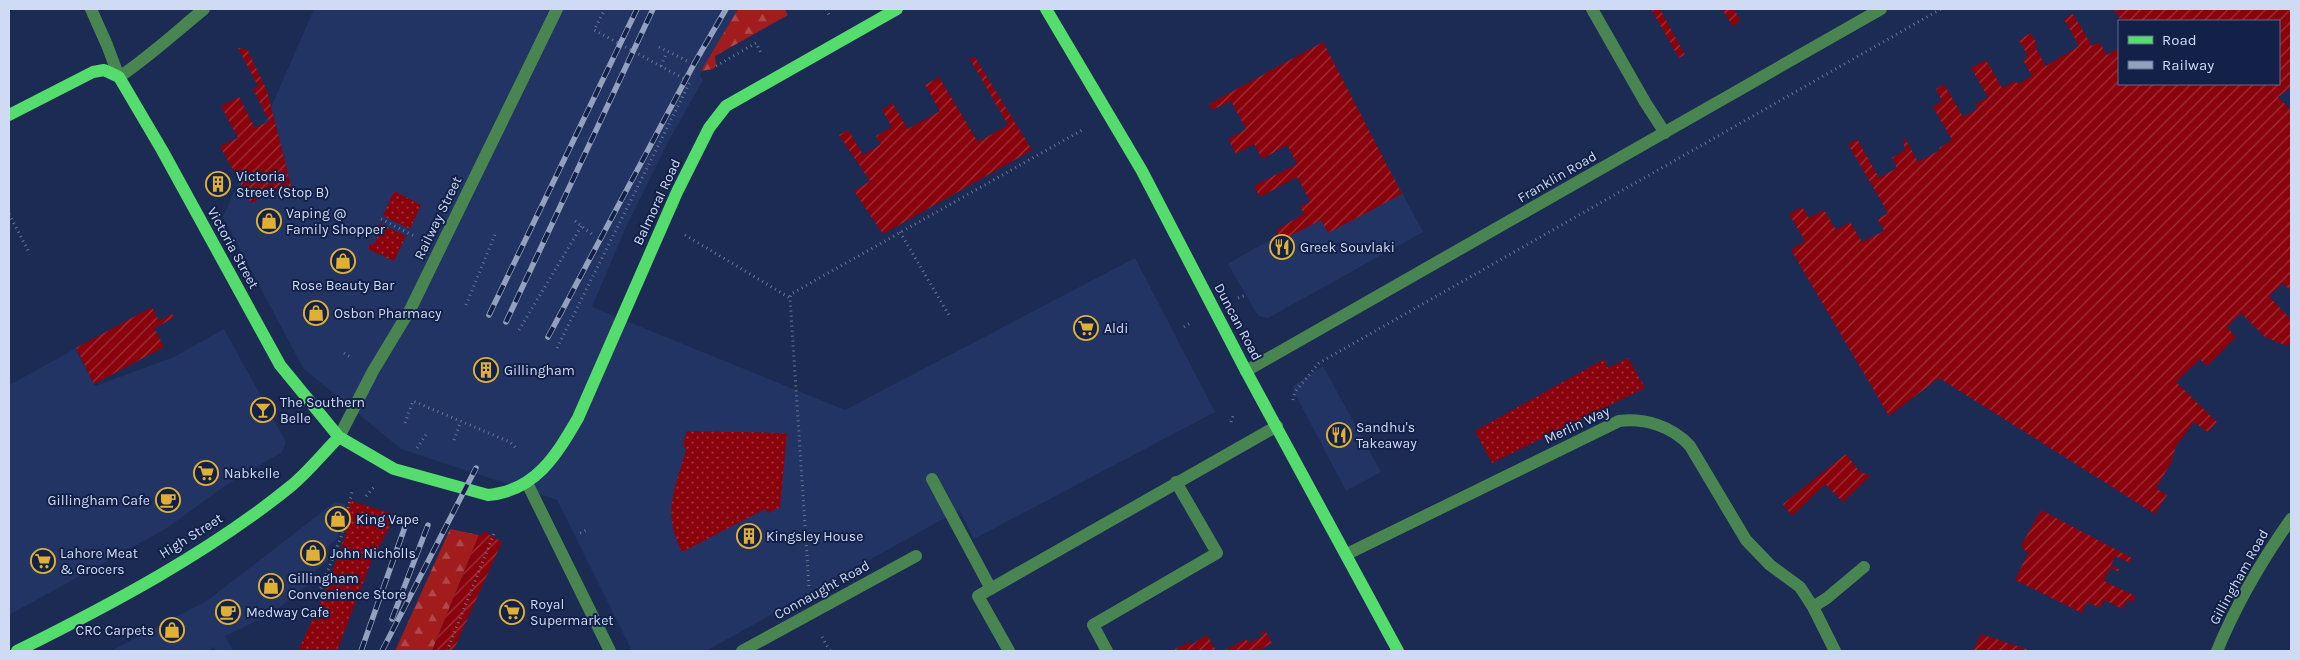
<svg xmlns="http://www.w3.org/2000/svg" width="2300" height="660" font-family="Karla,sans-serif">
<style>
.built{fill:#223463}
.grass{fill:url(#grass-dots)}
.forest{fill:url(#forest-firs)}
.garden{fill:url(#garden-furrows)}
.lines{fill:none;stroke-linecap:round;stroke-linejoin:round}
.path{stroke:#677497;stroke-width:3;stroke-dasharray:1 4;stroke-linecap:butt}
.minor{stroke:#498550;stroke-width:12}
.major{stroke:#54dc6c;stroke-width:12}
.rail-casing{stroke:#93a0be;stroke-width:5.5}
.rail{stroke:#132048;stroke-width:4;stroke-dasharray:11;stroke-linecap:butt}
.labels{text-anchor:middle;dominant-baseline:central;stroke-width:4;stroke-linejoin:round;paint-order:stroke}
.poi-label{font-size:14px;fill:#cfdbf5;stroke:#132048;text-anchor:start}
.street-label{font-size:14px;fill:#cfdbf5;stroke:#132048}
</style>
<defs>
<pattern id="grass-dots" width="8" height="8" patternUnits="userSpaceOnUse" patternTransform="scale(1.25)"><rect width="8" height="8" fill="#8a020c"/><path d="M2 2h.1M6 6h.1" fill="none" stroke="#9f323c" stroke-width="1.8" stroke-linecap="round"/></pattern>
<pattern id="forest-firs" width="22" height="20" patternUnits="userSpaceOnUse" patternTransform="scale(1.25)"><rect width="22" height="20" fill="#a01c1d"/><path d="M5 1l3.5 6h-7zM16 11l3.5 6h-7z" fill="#b0474a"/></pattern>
<pattern id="garden-furrows" width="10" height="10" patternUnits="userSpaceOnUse" patternTransform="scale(1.25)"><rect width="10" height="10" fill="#8a020c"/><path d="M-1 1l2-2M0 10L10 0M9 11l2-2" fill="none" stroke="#9f323c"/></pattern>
</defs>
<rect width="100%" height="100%" fill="#1c2b53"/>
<path class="built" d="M314,9H738L700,75L703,80L668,142L626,227L592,307L845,410L1135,258L1215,412L974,539L959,510L706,651H632L557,500L401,449L303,368L223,217Z
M1392,174L1423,232L1268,318L1258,316L1228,264L1241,256Z
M224,329L286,442L282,452L226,485L167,528L9,615V379L11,384L75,349L95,386L174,357Z
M1323,366L1381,472L1346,491L1293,390L1294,385Z
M335,502L346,504L337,539L327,547L328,560L314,572L318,577L271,614L225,636L233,651H216L214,647L208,651H111L208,600Z"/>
<path class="grass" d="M394,191L421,205L410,229L383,216Z
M379,223L406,236L394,261L368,249L370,244L375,243L380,232Z
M1628,358L1645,388L1492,463L1475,431L1604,359L1608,368Z
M687,431L787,433L780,507L768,513L765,509L682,552C662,512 674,492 686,450L683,444Z
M349,500L396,515L371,562L337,651H298L325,592L346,533Z"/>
<path class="forest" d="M738,9H785L788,15L715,56L716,66L713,69L701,71Z
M450,529L479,535L432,651H395Z"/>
<path class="garden" d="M1651,9H1664L1661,11L1685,55L1679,58Z
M1722,9H1734L1740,20L1733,27Z
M2114,9H2291V87L2278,97L2291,110V291L2283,283L2269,296L2291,320V342L2287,346L2265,337L2241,313L2227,327L2236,337L2207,366L2200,359L2176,382L2217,422L2208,432L2194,422L2176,446L2171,463L2156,488L2167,495L2155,514L1939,378L1889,416L1791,250L1805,241L1789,214L1802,207L1809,218L1824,210L1836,230L1850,222L1862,242L1884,231L1878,219L1888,213L1848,144L1857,139L1879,178L1897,168L1892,158L1905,150L1903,139L1905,138L1918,162L1940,150L1939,148L1952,140L1933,107L1942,101L1936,89L1944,84L1963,117L1978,109L1975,105L1988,97L1971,68L1986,60L2002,88L2015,81L2018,84L2032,76L2023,60L2028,56L2019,40L2031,33L2037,45L2035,47L2046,66L2079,46L2064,19L2073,14L2092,46L2099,42L2107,55L2119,48V84H2279V21H2121Z
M1323,42L1402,194L1328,233L1321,220L1282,240L1276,230L1304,214L1300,207L1310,201L1297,177L1260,197L1254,186L1297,164L1287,145L1262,159L1254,144L1236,154L1228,139L1246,129L1231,101L1212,110L1209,104Z
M238,48L247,49L267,91L294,197L276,191L251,203L220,146L238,138L221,106L239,97L255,128L269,121L253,89L258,86Z
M974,56L1032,150L883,234L854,191L870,181L839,135L848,130L863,155L881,144L876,136L892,127L882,110L892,103L908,129L940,111L925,85L939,77L978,142L1008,125L970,59Z
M152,307L159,321L172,314L174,318L154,328L164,347L94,384L76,348Z
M1846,454L1859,471L1870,476L1843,502L1825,484L1792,516L1783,504Z
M2041,510L2132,558L2130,563L2115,556L2111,565L2120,570L2119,572L2110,568L2104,581L2135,596L2133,602L2127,600L2123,609L2104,600L2100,608L2087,602L2082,613L2015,580L2028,553L2021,546Z
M484,531L502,542L453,651H432L479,535H482Z
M1265,630L1272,643L1258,651H1223L1246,639L1249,643L1263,636L1261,632Z
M1981,634L2032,651H1973Z
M1207,635L1216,651H1172L1189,642L1191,645Z"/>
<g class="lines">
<path class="path" d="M826,9L829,15
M659,47L689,62
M661,66L667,52
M716,66L756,43L761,53
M9,214L30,254
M381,219L414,236
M575,221L594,236
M900,232L950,317
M685,235L790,298
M1238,298L1246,295
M466,305L496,232
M1184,327L1192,322
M519,330L582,225
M557,348L690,82L594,30L605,9
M344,353L352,358
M1293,400L1295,392L1319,363L1941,9
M1231,422L1234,413
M405,423L413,401L510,442L517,449
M454,440L461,421
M417,448L428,432
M366,496L374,487
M580,533L589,529
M809,586L790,298L791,294L1084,129
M319,593L341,537L352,492
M822,637L830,651
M447,651L495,531"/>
<path class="minor" d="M91,9L107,45L119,77C149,57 176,32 204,9
M1592,9L1645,102L1665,133
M1246,371L1881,9
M339,437L373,371L411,308L557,9
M932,479L991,589
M527,483L610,651
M1347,554L1619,421C1645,418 1672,426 1690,446L1746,540L1770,565L1800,587L1813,607L1835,651
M1813,607L1827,598L1864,567
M742,651L916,556
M1009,651L978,596L1277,426
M1107,651L1093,625L1217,553L1176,482
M2217,651C2236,605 2262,560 2291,519"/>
<path class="major" d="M1046,9L1142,171L1246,371L1398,651
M9,115L93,72L104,70L119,77L162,150L280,365L339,437L394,469L488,495C535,491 556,456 578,418L677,192L709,128L726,106L897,9
M17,651C110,605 210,552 291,486C308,472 323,453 339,437"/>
<defs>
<path id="rail" d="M489,315L637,9
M506,322L653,9
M548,337L694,64L726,9
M392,619L428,525
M361,651L407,521
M382,651L476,468"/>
</defs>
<use href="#rail" class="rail-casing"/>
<use href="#rail" class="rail"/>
</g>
<defs>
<symbol id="building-ring" viewBox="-11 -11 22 22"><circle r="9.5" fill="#132048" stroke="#dfb034" stroke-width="1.5"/><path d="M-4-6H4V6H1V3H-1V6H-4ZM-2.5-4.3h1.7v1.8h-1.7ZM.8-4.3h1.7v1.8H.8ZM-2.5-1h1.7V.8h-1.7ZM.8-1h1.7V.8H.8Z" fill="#dfb034"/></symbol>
<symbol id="shop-ring" viewBox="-11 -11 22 22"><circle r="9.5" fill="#132048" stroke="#dfb034" stroke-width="1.5"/><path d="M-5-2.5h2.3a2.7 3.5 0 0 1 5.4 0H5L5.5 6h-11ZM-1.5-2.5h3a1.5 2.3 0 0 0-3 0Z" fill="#dfb034"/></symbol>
<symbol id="restaurant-ring" viewBox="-11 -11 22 22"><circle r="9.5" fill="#132048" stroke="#dfb034" stroke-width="1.5"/><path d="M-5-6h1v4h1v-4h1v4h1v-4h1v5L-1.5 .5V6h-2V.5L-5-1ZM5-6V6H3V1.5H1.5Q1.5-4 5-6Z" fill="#dfb034"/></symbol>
<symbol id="supermarket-ring" viewBox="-11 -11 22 22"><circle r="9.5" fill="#132048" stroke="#dfb034" stroke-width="1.5"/><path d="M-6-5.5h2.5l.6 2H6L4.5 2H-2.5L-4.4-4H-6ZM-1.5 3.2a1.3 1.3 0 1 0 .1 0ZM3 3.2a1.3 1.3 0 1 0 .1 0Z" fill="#dfb034"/></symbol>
<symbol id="bar-ring" viewBox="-11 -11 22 22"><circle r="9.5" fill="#132048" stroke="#dfb034" stroke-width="1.5"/><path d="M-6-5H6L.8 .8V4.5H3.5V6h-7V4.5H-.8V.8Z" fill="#dfb034"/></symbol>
<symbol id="cafe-ring" viewBox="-11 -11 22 22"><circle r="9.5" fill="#132048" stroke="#dfb034" stroke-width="1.5"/><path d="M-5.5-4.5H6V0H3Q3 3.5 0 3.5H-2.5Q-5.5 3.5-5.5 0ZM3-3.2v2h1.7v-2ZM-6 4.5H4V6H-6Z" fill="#dfb034"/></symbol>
</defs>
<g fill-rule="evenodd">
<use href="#building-ring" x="204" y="170" width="28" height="28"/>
<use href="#shop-ring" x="255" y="207" width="28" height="28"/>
<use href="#restaurant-ring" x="1268" y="233" width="28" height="28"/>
<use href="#shop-ring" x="329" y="247" width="28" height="28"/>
<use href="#shop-ring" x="302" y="299" width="28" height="28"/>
<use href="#supermarket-ring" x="1072" y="314" width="28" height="28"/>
<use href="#building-ring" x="472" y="356" width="28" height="28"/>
<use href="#bar-ring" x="249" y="396" width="28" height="28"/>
<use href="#restaurant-ring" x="1325" y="421" width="28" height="28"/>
<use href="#supermarket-ring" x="192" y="459" width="28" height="28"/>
<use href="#cafe-ring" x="154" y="486" width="28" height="28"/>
<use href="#shop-ring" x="324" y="505" width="28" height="28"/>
<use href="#building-ring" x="735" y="522" width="28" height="28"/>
<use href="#shop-ring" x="299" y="539" width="28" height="28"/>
<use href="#supermarket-ring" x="29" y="547" width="28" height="28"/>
<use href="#shop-ring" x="257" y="572" width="28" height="28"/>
<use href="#cafe-ring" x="214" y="598" width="28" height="28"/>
<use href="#supermarket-ring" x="498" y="598" width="28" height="28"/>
<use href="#shop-ring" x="158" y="616" width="28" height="28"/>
</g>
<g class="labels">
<g class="poi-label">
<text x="236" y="176">Victoria<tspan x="236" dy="16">Street (Stop B)</tspan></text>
<text x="286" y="213">Vaping @<tspan x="286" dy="16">Family Shopper</tspan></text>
<text x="1300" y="247">Greek Souvlaki</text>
<text x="343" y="285" text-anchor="middle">Rose Beauty Bar</text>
<text x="334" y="313">Osbon Pharmacy</text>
<text x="1104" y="328">Aldi</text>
<text x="504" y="370">Gillingham</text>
<text x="280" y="402">The Southern<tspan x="280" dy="16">Belle</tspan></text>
<text x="1356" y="427">Sandhu's<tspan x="1356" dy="16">Takeaway</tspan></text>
<text x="224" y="473">Nabkelle</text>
<text x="150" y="500" text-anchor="end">Gillingham Cafe</text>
<text x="356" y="519">King Vape</text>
<text x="766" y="536">Kingsley House</text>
<text x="60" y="553">Lahore Meat<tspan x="60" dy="16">&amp; Grocers</tspan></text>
<text x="330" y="553">John Nicholls</text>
<text x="288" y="578">Gillingham<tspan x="288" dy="16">Convenience Store</tspan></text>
<text x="530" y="604">Royal<tspan x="530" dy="16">Supermarket</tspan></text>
<text x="246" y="612">Medway Cafe</text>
<text x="154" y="630" text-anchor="end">CRC Carpets</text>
</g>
<g class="street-label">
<text transform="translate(1557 177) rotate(-30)">Franklin Road</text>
<text transform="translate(657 202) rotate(-65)">Balmoral Road</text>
<text transform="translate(438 218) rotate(-64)">Railway Street</text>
<text transform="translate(233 248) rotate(61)">Victoria Street</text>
<text transform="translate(1238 322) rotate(62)">Duncan Road</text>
<text transform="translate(1577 425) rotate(-25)">Merlin Way</text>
<text transform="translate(191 536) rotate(-32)">High Street</text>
<text transform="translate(2239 577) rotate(-61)">Gillingham Road</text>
<text transform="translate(822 590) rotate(-29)">Connaught Road</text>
</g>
</g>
<rect width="2300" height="660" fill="none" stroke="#cfdbf5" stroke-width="20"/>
<rect x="2118" y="20" width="162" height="65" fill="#132048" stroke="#5e6b8d"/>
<rect x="2128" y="36" width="25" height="8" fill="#54dc6c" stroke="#5e6b8d"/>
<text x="2162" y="45" font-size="15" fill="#cfdbf5">Road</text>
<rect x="2128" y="61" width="25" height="8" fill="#93a0be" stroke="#5e6b8d"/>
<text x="2162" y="70" font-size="15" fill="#cfdbf5">Railway</text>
</svg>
